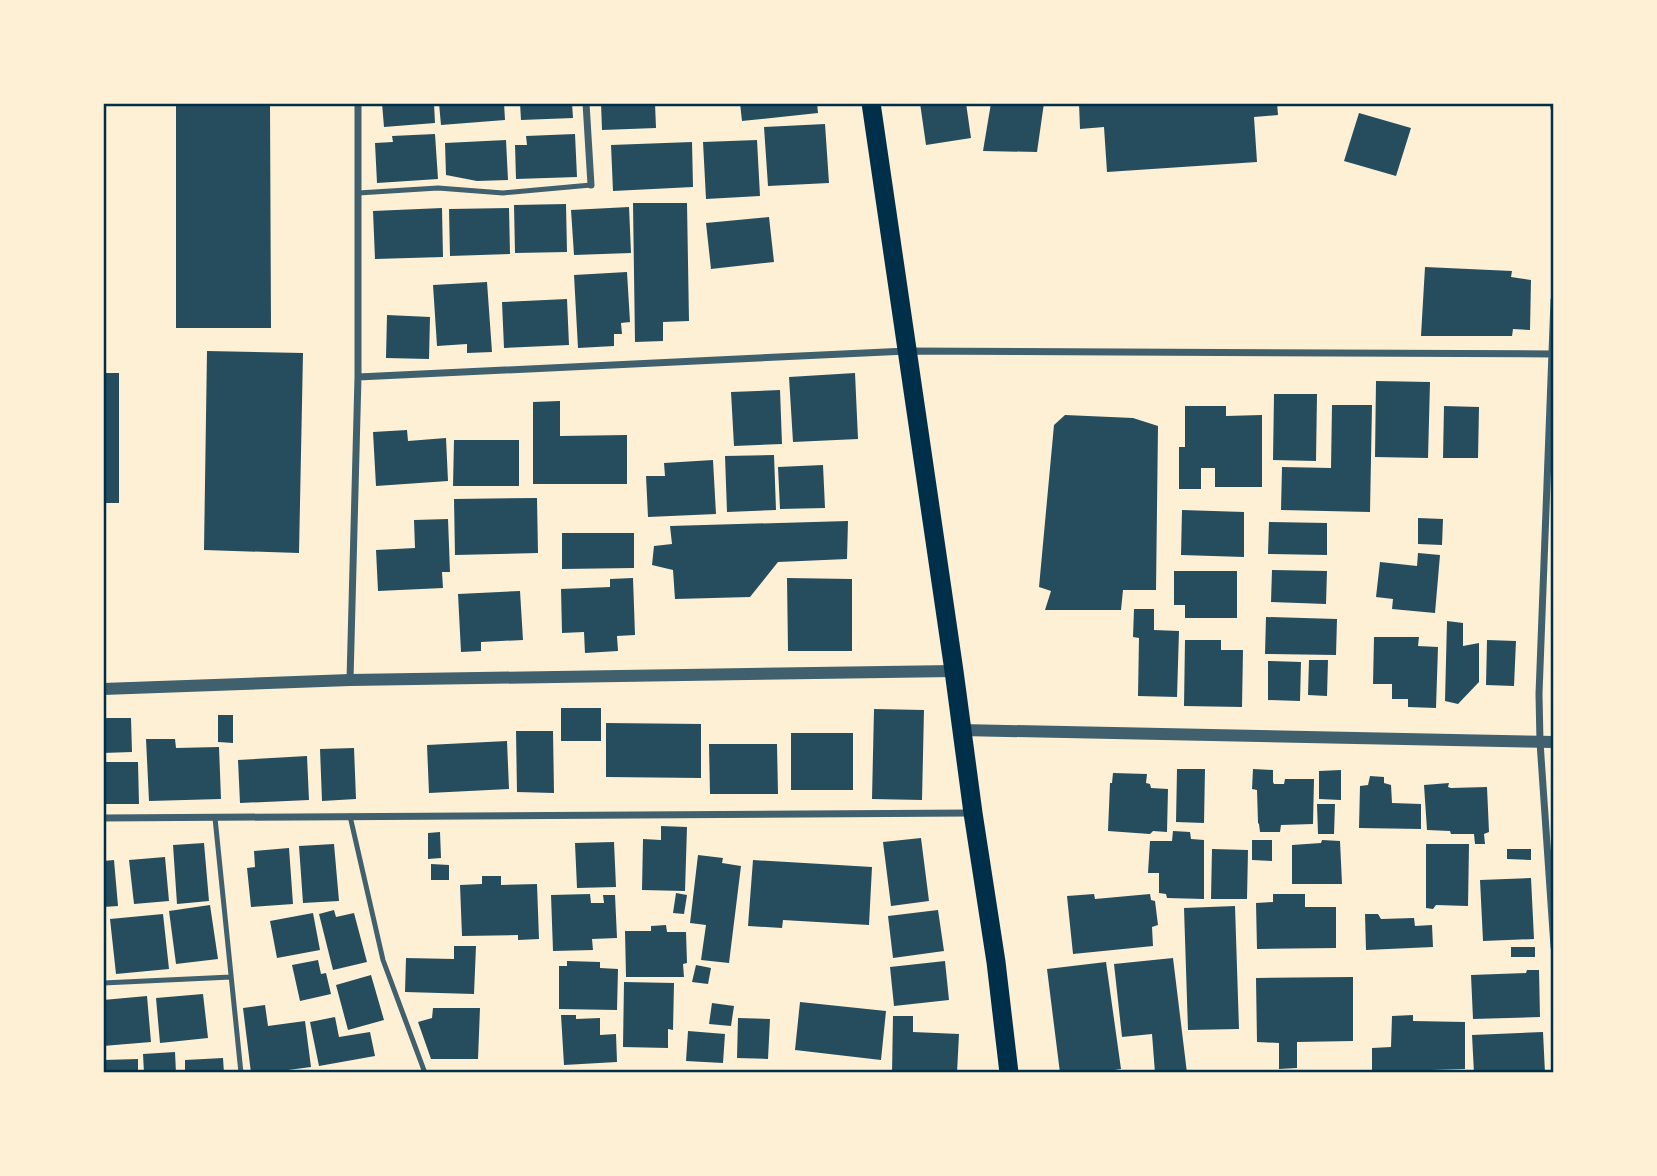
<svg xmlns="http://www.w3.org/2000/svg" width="1657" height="1176" font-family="Roboto,sans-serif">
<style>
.building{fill:#264d5e}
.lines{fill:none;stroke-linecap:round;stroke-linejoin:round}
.service{stroke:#3f606c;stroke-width:5}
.minor{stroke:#3f606c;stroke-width:7}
.tertiary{stroke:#3f606c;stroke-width:12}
.trunk{stroke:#003049;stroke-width:19}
.neatline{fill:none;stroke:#003049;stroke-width:2.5}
</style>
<rect width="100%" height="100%" fill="#fdf0d5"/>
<path class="building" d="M176,103H270L271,328H176Z
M382,103H434L435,123L384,127Z
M439,103H504L505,120L441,125Z
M520,103H572L573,118L521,120Z
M601,103H655L656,128L602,130Z
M740,103H817L818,113L742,121Z
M920,103H966L971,138L926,145Z
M991,103H1044L1037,152L983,151Z
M1079,103H1277L1278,115L1254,117L1257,162L1107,172L1104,127L1080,129Z
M1359,113L1411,128L1396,176L1344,161Z
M825,124L829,183L768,186L764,127Z
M435,134L438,179L377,183L375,143L393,142L392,136Z
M575,134L577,177L516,179L515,145H527L526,136Z
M506,140L508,180L477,181L446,175L445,143Z
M757,140L760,196L706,199L703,142Z
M692,142L693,187L613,191L611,145Z
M633,203H687L689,321L663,322V341L635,342Z
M566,204L567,252L515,253L514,205Z
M629,207L631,253L574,255L571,210Z
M442,208L443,257L375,259L373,211Z
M509,208L510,254L450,256L449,209Z
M769,217L774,262L711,269L706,223Z
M1425,267L1512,271L1511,277L1531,280L1530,330L1513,329L1512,336H1421Z
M627,272L630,322L621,323L622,334H614V346L578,348L574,275Z
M487,282L492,352L467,353V344L437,346L433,285Z
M567,299L569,345L504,348L502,302Z
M387,315L430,317L429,359L386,358Z
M207,351L303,353L299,553L204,550Z
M103,373H119V503H103Z
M855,373L858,439L793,442L789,377Z
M1376,381L1430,382L1428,458L1375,457Z
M780,390L782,444L734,446L731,392Z
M1274,394H1317L1316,461L1273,460Z
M560,401V436L627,435V484H533V402Z
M1332,405H1372L1370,512L1281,510L1282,467L1331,468Z
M1185,406H1226V416L1262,415V487H1215V468H1201V489H1179V447H1185Z
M1444,406L1479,407L1478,458H1443Z
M1065,415L1133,418L1158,426L1156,590H1123L1121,610H1045L1051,591L1039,587L1054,425Z
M407,430L408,441L446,438L448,481L376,486L373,432Z
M454,440H519V486H453Z
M774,455L776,510L727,512L725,456Z
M713,460L716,514L648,517L646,476H665L664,463Z
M823,465L825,508L780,509L778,467Z
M537,498L538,553L455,555L454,499Z
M1182,510L1244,512V557L1181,555Z
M1418,518L1443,519L1442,545L1418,544Z
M448,519L450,572H442L443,588L378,591L376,550L415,548L414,520Z
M848,521L847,559L778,562L750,597L675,599L673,570L652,565L654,546L672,544L670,526Z
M1269,522L1327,523V555L1268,554Z
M562,533H634V568L562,569Z
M1418,553L1440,555L1435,613L1392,609L1393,599L1376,597L1380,562L1417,566Z
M1272,570L1327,571L1326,604L1271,602Z
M1174,571H1237V618H1185V605H1174Z
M633,578L635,635L617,636L618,651L585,653L584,632L562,633L561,589L610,587V579Z
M787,578L852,579V651H788Z
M520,591L523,640L481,642V651L461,652L458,594Z
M1134,609H1154V630L1179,631L1177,697L1138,696L1139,638L1133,637Z
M1266,617L1337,619L1336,655L1265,654Z
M1447,621L1463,623V646L1479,643V682L1458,704L1445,701Z
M1374,637H1419L1418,646L1438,647L1436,708L1408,707V699H1392V684H1373Z
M1185,640H1221V650H1243L1242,707L1184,706Z
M1487,640L1516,641L1514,686L1486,685Z
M1309,660H1328L1327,696L1308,695Z
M1268,661L1301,662L1300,701L1268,700Z
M561,708H601V741H561Z
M874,709L924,710L922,800L872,799Z
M218,715H233V743L218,742Z
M103,718H131L132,752L103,753Z
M606,723L701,724V778L606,777Z
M516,731H553L554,793L517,792Z
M791,733H853V790H791Z
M146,739H175L176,748L219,747L221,799L149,801Z
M507,741L509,789L429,793L427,745Z
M709,744H777L778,794H710Z
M354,748L356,799L322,801L320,749Z
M307,756L309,800L240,803L238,760Z
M103,762H138L139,804H103Z
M1177,769H1205L1204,823L1176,822Z
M1253,769L1273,770V782L1274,784H1284L1285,779H1314L1313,824L1281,825L1280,832H1260L1259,824L1258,823L1257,790L1252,789Z
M1341,770V800L1319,799V771Z
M1113,773L1147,774L1146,783L1150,784L1151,788L1168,789L1167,832L1153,831L1150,834L1108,831L1110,783H1112Z
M1370,776L1384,777V783L1391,785L1392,803L1421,804V829L1359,828L1360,786L1368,785Z
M1449,783L1448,787L1451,788L1487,787L1489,832L1484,834L1485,844H1475L1474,834H1451L1450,831L1427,830L1424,785Z
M1317,804H1335L1334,834H1318Z
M661,826L687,827L685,891L642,890L643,839L661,840Z
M1173,831L1190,832L1191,839L1204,840V899L1167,898L1166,894L1159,893V873H1148L1150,841H1172Z
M440,832L441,858L428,859V833Z
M921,838L929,901L891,906L883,842Z
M1252,840H1272V861L1252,860Z
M1322,840L1340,841L1342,884H1292V845L1321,843Z
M614,842L616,887L577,888L575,843Z
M204,843L209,901L177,904L173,845Z
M334,844L339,901L303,903L299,846Z
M1426,844H1469L1468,906L1436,905L1433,909L1426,908Z
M289,848L293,904L251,907L247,868L255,867L254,851Z
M1212,849L1248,850L1247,899H1211Z
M1507,849H1531V860L1507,859Z
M698,855L723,858L722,863L741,866L729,963L701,960L706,925L690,923Z
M165,857L169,901L134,904L129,860Z
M114,860L118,906L103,907V861Z
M753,860L872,867L869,925L783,920L782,928L748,926Z
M431,864L449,865V880H431Z
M482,876H501V885L537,884L539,939L518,940V935L462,936L460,885L482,884Z
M1531,878L1534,939L1483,941L1480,880Z
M676,893L687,895L684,914L673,913Z
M590,894L591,903H604L603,895H615L617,938L592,939L593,950L553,951L551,895Z
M1094,894L1095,899L1150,894L1151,900L1155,901L1158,925L1152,927L1153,946L1073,954L1067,896Z
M1273,894H1305V907H1336V948L1257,949L1256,903L1273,902Z
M210,905L218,959L176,964L169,911Z
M1235,906L1239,1029L1188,1030L1184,908Z
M334,910L336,917L354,913L367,962L333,970L319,914Z
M938,910L944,951L893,958L888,916Z
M313,913L320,950L277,958L270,921Z
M163,914L169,969L116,974L110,919Z
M1365,914H1378L1381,919L1414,918L1415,926L1432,925L1433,947L1366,950Z
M666,925L667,932H686L687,963L683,964L684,977H626L625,931H651V926Z
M454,946H476L474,994L405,992L406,958L454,959Z
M1511,947H1535V957H1511Z
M1173,958L1187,1073H1155L1152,1034L1122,1037L1114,964Z
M318,960L321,974L326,973L331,994L300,1001L292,965Z
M567,961L600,962V968L618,969L617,1010L559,1009V966H567Z
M945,961L949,1000L894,1006L890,967Z
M1106,962L1121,1069L1095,1073H1060L1047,969Z
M696,965L711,968L708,984L692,982Z
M1527,970H1539L1540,1017L1473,1019L1471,975L1526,973Z
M371,975L384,1020L348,1030L336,985Z
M1353,977V1041L1297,1042V1068L1279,1069V1043L1257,1042L1256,978Z
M624,982L674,983L673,1030L668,1029V1048L623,1047Z
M203,994L208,1038L160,1043L156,998Z
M147,996L151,1042L103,1046V1000Z
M800,1002L886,1011L881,1060L795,1050Z
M712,1003L734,1006L731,1026L709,1024Z
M265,1005L268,1026L305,1021L311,1067L265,1073H251L243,1008Z
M433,1008H480L478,1059H431L418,1022L432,1018Z
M561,1015H576V1019L600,1018V1035L616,1034L617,1062L564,1065Z
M1413,1015V1021L1465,1022V1069L1431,1070V1073H1372V1048L1391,1047L1392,1016Z
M893,1016H913V1032L959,1034L957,1073H892Z
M335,1017L339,1037L370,1032L375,1056L319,1066L310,1022Z
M738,1018L770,1019L768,1059L737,1058Z
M688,1031L725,1034L723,1063L686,1061Z
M1543,1032L1545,1073H1474L1472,1035Z
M175,1052L176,1073H144L143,1054Z
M223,1058L224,1073H185V1060Z
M138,1059V1073H103V1060Z"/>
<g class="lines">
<path class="service" d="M358,193L438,188L503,193L591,185
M350,816L383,960L425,1073
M215,818L241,1073
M103,983L231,977"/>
<path class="minor" d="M586,103L591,185
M1553,103L1554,108
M1554,300L1539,694L1540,742L1554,947
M358,377L907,351L1554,354
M350,680L358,377V103
M103,818L971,813"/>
<path class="tertiary" d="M103,689L350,680L954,671
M961,730L1554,742"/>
<path class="trunk" d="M871,103L954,671L973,813L996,962L1009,1073"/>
</g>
<rect width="1657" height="1176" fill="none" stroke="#fdf0d5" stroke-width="210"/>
<rect x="105" y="105" width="1447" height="966" class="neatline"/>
</svg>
